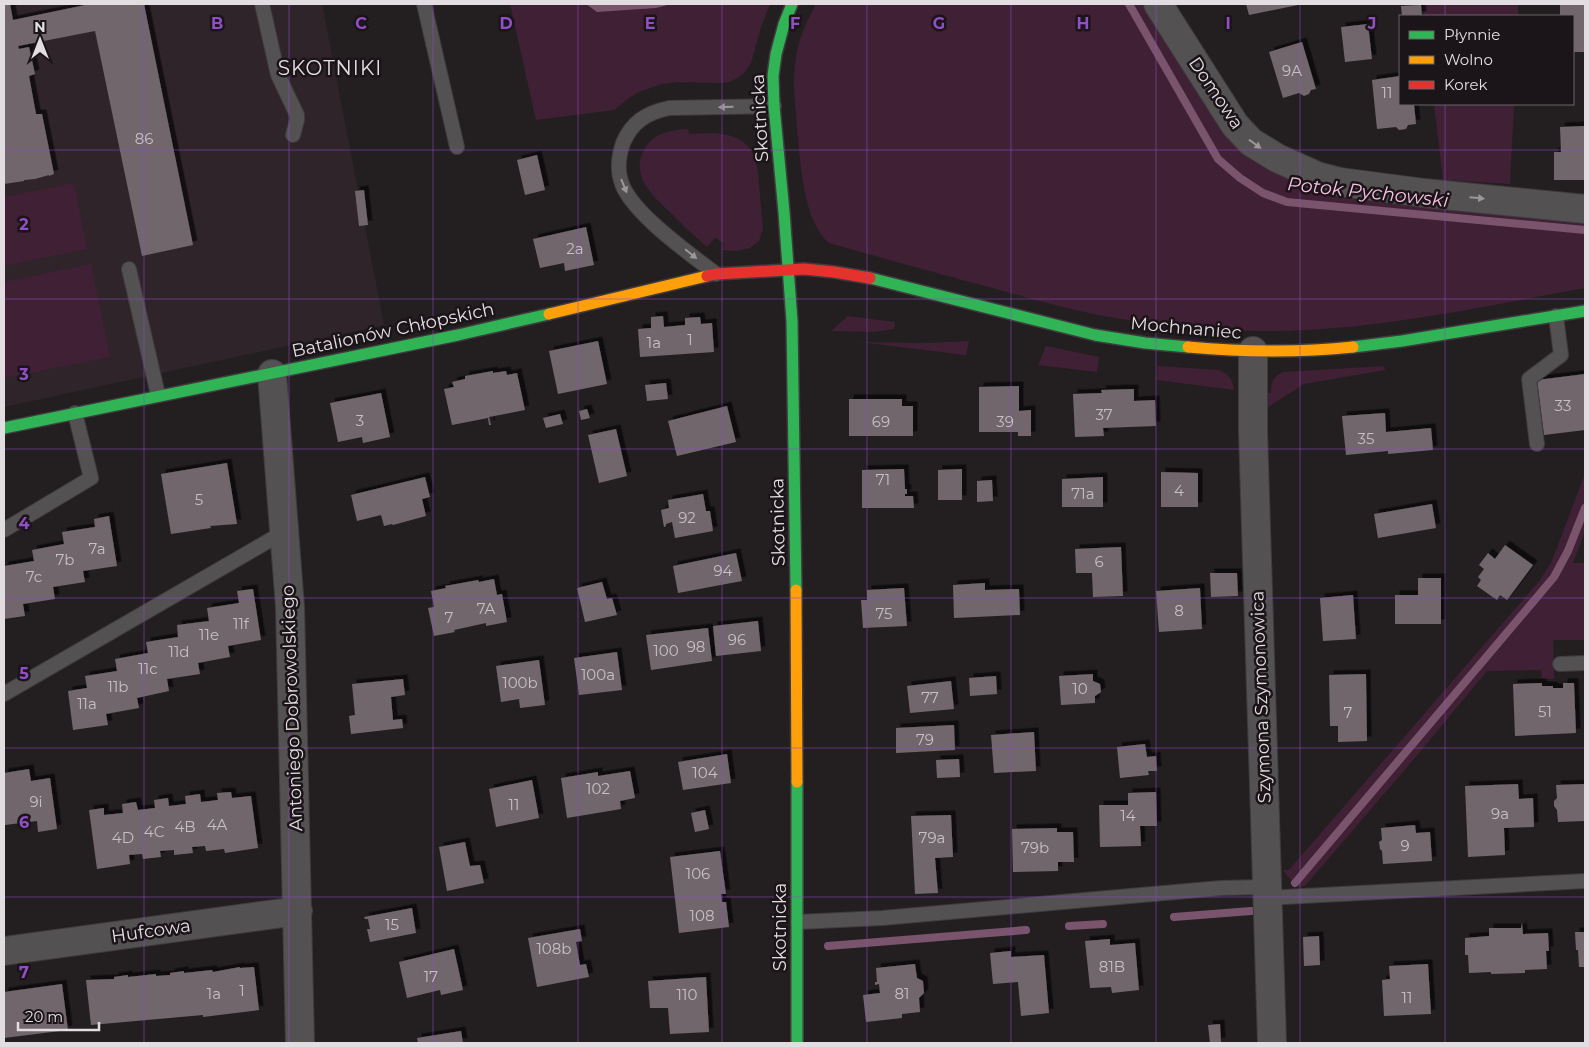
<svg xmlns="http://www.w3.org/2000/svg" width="1589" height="1047" font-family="Montserrat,sans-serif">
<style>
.built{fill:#30242b}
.green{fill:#402035}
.water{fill:#7a546c}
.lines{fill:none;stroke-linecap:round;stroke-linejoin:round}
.stream{stroke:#7a546c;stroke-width:8}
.building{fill:#71666c;filter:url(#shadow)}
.lane-casing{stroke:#3f3b3e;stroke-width:16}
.street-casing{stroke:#3f3b3e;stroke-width:30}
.fast-casing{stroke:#3f3b3e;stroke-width:14}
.slow-casing{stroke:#3f3b3e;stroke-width:14}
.jam-casing{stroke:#3f3b3e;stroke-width:14}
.lane{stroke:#545153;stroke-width:14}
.street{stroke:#545153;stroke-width:28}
.fast{stroke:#30b455;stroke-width:11}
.slow{stroke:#ff9f0a;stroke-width:11}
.jam{stroke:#e5322d;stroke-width:11}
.oneway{fill:#9b979a}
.grid{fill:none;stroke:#904fc6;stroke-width:1;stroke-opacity:0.55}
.labels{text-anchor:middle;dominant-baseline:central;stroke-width:5;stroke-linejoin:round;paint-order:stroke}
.number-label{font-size:15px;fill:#c6bfc3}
.street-label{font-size:18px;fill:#e2dde0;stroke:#1b1418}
.water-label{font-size:19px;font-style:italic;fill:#f8bfe2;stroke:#1b1418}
.quarter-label{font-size:20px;letter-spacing:1px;fill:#e2dde0;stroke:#1b1418}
.grid-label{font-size:16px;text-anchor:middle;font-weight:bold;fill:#904fc6;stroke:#1b1418;stroke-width:5;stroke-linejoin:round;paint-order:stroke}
</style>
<defs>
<filter id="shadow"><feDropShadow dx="4.5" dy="-4.5" stdDeviation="0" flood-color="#0009"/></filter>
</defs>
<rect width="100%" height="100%" fill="#231f21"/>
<path class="built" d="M4,4H322L384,325L4,407Z"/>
<path class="green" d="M510,4H770L761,27L751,63L745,72L738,78L729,82L720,83L677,82L662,84L639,92L629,98L614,110L536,120Z
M816,4H1146L1270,166L1585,219V288C1480,307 1374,331 1267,331C1211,331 1154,325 1098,315C1062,308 1025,297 989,287C936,273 882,258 829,243C803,222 800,159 797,127C796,106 792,86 795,65C798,40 804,26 816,4Z
M1423,4H1518V16H1424Z
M1434,104H1514L1510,184L1443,180Z
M688,129L689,134C723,132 753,131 758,173L763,229L759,241L750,248L735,251L722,250L724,243L715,238L707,247C695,237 684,226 673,215C655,198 628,176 645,148C655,132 671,130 688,129Z
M74,183L87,249L4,266V197Z
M91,264L110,357L4,378V282Z
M848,316L895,322L894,329L874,332L831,331Z
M969,341L966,355L859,342L925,343Z
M1046,346L1099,357L1097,372L1038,365Z
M1158,366L1219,370C1229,374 1233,380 1234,390L1157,380Z
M1384,366L1385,370L1304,384L1268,407L1267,393H1271C1271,382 1273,377 1283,372Z
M1585,474V531L1573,563H1585V640H1553L1554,679H1542L1541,670L1487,671L1414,759L1305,886L1300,887L1287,876L1283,870H1289L1540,580L1552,561Z"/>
<path class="water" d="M586,4H671L656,8L597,12Z"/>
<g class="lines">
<path class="stream" d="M1129,4L1218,159L1240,178L1263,193L1287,202L1585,230
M1295,883L1554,577L1568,551L1585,508
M1174,917L1251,911
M1069,926L1103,924
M828,946L1026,930"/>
</g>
<path class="building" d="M4,4H10L13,20L90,4H144L193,245L142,256L95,31L18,46L19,49L29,47L35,74L29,76L36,114H42L54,174L49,176V175L35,179L24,180V181L4,184Z
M1246,4H1297L1298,5L1249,15Z
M1560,4H1585V52H1573V16H1560Z
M1421,5L1422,16H1402L1401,6Z
M1368,24L1372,59L1345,62L1341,27Z
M1302,42L1316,89L1311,90L1309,94L1304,96L1299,93L1283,98L1269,52Z
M1400,76V104H1414L1416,124L1408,125L1406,129L1399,130L1396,127L1377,129L1372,80Z
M1585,126V180H1554V152H1561L1560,127Z
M537,155L545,190L525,195L517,160Z
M364,190L368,225L359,226L355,191Z
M586,227L594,265L565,271L564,263L540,268L533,239Z
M663,316L664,327L685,325V318L700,317L701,324L712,323L714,352L640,357L638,329L651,328V317Z
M598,341L607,384L558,394L549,351Z
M493,371V373L506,371L507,375L517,373L525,410L489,417L491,425H489L488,418L452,425L444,389L454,387L452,382L465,379V376Z
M1585,374V430L1544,435L1537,380Z
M666,383L668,399L647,401L645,385Z
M1019,386V411L1031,410V436H1018V432H979V387Z
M1134,389V401L1155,400L1156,426L1103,428L1104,436L1075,437L1073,394L1102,393L1101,390Z
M381,393L390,437L363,443L362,437L338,442L330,403Z
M849,399H902V406H913V436H849Z
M727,406L736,442L677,456L668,421Z
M587,409L590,418L581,420L579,411Z
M1385,413L1386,432L1431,428L1433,450L1388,454V451L1346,455L1342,416Z
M560,414L563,424L546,428L543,418Z
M616,429L627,476L599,483L588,435Z
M227,463L237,524L210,526L211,528L171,534L161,474Z
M904,469L905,489H907V494H905V496H913L914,508H862V470Z
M962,469V500H938V470Z
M1161,472L1198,473V507H1161Z
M425,477L430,497L422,499L426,516L393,525L392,524L384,526L381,515L357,521L351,495Z
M1103,477V507H1062V479Z
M992,480L993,501L977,502V481Z
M703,494L706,511H710L713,531L675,538L672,522L666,524V526L664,527L661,510L669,508L668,500Z
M1432,504L1436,528L1378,538L1374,514Z
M109,516L117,566L83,571L85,582L53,587L55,599L23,604L25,616L4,619V566L34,561L32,550L64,544L62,532L95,527L94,519Z
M1505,545L1533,565L1507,600L1500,595L1497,600L1477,586L1481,580L1478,577L1484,569L1479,565L1488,553L1495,559Z
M1121,547L1123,596L1093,597L1092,573H1076L1075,549Z
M736,553L742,581L678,593L673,566Z
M1210,573H1237L1238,596L1211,597Z
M1418,578H1441V624H1395V595H1418Z
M494,579L497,595L502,594L507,622L486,626V623L454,630L455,632L434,636L428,608L434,607L431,591L446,588L445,586L478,580L479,582Z
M602,582L607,599L612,598L617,615L585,622L577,588Z
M985,583V590L1019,589L1020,615L954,618L953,585Z
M904,588L907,626L863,628L861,600H867V590Z
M1200,588L1202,629L1159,632L1156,591Z
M253,589L261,640L228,646L230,657L198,663L200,674L167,679L169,691L137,698L139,708L106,714L108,725L73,730L68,691L87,688L85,676L117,671L115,659L148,653L146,642L178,637L177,625L209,621L207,608L239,603L237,591Z
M1353,595L1356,639L1323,641L1320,598Z
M758,621L761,651L716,656L713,626Z
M708,628L712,661L651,670L646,635Z
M617,652L622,690L579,695L574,658Z
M539,660L545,705L520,708L519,699L501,702L496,666Z
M1093,674V681L1100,684L1101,692L1095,696V703L1061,705L1059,676Z
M1366,674L1367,741L1338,742V726H1330L1329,675Z
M996,676L997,694L970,696L969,678Z
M403,679L405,695L391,697L393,720L402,719L403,728L351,734L349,716L355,715L352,684Z
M951,681L954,709L910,713L907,686Z
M1542,683V686H1553V688H1563V683H1574L1576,733L1515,736L1513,684Z
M954,725L955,750L896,753V728Z
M1034,732L1036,771L994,773L991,735Z
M1145,744L1147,757L1156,756L1157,771H1148L1149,775L1120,778L1117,747Z
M727,754L731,783L683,790L678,762Z
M959,759L960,777L937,778L936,760Z
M29,769L31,781L50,778L57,829L38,832L37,821L5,825L4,816V773Z
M630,771L635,798L620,801L621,809L567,818L561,778L598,772V776Z
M532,780L539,818L496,827L489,789Z
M1518,784L1519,799L1533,798L1534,827L1504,828L1505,855L1468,857L1465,786Z
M1585,784V821L1558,822L1557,810L1554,806V801L1557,798L1556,785Z
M231,792L232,798L251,796L258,848L225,853L224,849L206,851L205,846L192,847L193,853L174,855V850L160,851L161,857L143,859L142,854L129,855L130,864L97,869L89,810L104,808V815L123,813L122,804L136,802L138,810L155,808L154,800L168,798L169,806L186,804L185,796L200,794L201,802L218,800L217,793Z
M1156,792L1157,826H1140L1141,846L1100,847L1099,805H1128V793Z
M705,810L709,829L695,832L691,813Z
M951,815L953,857L935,858L938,893L915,894L911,816Z
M1415,825L1416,833L1430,832L1432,861L1383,864L1382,851L1380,849L1379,842L1382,840L1381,828Z
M1057,828V832H1073L1074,862H1058V871L1013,872L1012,829Z
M465,842L470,866L480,865L484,883L447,891L439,847Z
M720,851L726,894H721L722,902H726L729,927L679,933L670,857Z
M412,908L416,933L370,942L367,929H370L368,919H365L364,917Z
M1522,923L1523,934L1548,933L1549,951H1546L1547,969L1525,970V973L1491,974V972L1469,973L1468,955H1465V938L1489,936V928H1521Z
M580,929L582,941L576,942L580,965L586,964L589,977L537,987L528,938Z
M1575,932H1585V967H1579L1578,950H1576Z
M1319,936L1320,965L1304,966L1303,937Z
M1110,939V945L1135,943L1139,990L1112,993L1111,987L1090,988L1085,941Z
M454,949L463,990L441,995L440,990L407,998L399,962Z
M1011,951V957L1044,955L1049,1013L1021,1016L1018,982L993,984L990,953Z
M915,964L917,978L923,981L924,993L919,998L920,1012L902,1014V1018L866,1022L863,995L880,993L879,984L875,985V982H877L876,968Z
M1428,964L1431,1014L1384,1016L1382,980L1390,979L1389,966Z
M240,967V968L254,967L259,1010L203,1017V1015L91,1025L86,980L114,979V977L128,975V977L156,974V976L170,975V973L184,971V973L212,970L213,972Z
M706,977L709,1032L670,1034L668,1008H650L648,981Z
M62,984L68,1030L4,1038V992Z
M1220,1024L1221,1042L1210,1043L1208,1025Z
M461,1031L463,1043H418L417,1038Z"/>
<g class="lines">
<defs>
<path id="lane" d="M262,4L278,75L297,115V120L293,135
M424,4L457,147
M129,269L158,395
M716,274C690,254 629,211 621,181C617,169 619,155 623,143C632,122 646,113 669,108L774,106
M1537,444L1529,379L1561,355L1556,316
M4,530L91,478L75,413
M1560,664L1585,663
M4,694L284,532
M1266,898L1585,881
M798,922L882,918L1221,888L1266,887"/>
<path id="street" d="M1158,4L1235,125L1251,142L1277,158L1317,176L1340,182L1424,193L1585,209
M1253,351V431L1272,1043
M272,374L290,607L300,1043
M4,951L298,911"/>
<path id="fast" d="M792,4L784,24L776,54L773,76L774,106L784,212L792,321L796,590
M870,278L1095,335L1145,343L1188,347
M1353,347L1402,341L1585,311
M4,428L458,335L549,314
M797,1043V782"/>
<path id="slow" d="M549,314L707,276
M1188,347C1243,352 1298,353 1353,347
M796,590L797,782"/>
<path id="jam" d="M707,276L716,274L804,269L834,272L870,278"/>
</defs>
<use href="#lane" class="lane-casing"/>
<use href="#street" class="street-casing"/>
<use href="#fast" class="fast-casing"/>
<use href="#slow" class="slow-casing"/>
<use href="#jam" class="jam-casing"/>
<use href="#lane" class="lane"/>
<use href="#street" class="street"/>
<use href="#fast" class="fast"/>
<use href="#slow" class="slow"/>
<use href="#jam" class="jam"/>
</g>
<defs><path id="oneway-solid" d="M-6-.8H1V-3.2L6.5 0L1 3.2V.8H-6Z" transform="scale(1.25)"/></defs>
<g class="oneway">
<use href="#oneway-solid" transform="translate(726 107) rotate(179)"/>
<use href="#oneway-solid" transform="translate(1255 144) rotate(36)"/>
<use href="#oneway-solid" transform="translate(624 186) rotate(68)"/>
<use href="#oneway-solid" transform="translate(1477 198) rotate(5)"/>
<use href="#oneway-solid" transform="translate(691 254) rotate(39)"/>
</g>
<path class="grid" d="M144,4V1043M289,4V1043M433,4V1043M578,4V1043M722,4V1043M867,4V1043M1011,4V1043M1156,4V1043M1300,4V1043M1445,4V16M1445,104V1043M4,150H1585M4,299H1585M4,449H1585M4,598H1585M4,748H1585M4,897H1585"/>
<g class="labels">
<g class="number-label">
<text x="1292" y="70">9A</text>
<text x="1387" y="92">11</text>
<text x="144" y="138">86</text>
<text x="575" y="248">2a</text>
<text x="690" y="339">1</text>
<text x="654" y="342">1a</text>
<text x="1563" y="405">33</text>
<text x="1104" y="414">37</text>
<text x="360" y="420">3</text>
<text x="881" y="421">69</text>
<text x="1005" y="421">39</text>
<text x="1366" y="438">35</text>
<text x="883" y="479">71</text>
<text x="1179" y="490">4</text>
<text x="1083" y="493">71a</text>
<text x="199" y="499">5</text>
<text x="687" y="517">92</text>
<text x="97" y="548">7a</text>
<text x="65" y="559">7b</text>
<text x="1099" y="561">6</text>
<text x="723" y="570">94</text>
<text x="34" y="576">7c</text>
<text x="486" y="608">7A</text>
<text x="1179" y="610">8</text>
<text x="884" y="613">75</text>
<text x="449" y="617">7</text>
<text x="241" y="623">11f</text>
<text x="209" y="634">11e</text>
<text x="737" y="639">96</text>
<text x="696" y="646">98</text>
<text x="666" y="650">100</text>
<text x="179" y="651">11d</text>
<text x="148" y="668">11c</text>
<text x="598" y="674">100a</text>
<text x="520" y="682">100b</text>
<text x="118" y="686">11b</text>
<text x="1080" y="688">10</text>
<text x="930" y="697">77</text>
<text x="87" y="703">11a</text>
<text x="1545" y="711">51</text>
<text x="1348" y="712">7</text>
<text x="925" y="739">79</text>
<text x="705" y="772">104</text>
<text x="598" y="788">102</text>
<text x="36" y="801">9i</text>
<text x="514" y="804">11</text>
<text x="1500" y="813">9a</text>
<text x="1128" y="815">14</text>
<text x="217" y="824">4A</text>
<text x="185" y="826">4B</text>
<text x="154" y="831">4C</text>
<text x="123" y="837">4D</text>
<text x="932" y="837">79a</text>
<text x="1405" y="845">9</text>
<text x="1035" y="847">79b</text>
<text x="698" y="873">106</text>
<text x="702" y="915">108</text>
<text x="392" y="924">15</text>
<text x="554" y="948">108b</text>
<text x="1112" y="966">81B</text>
<text x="431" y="976">17</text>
<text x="242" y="990">1</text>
<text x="214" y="993">1a</text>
<text x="902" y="993">81</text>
<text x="687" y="994">110</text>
<text x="1407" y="997">11</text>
</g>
<g class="street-label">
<text transform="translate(1216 93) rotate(56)">Domowa</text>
<text transform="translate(760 118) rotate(-93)">Skotnicka</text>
<text transform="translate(1186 328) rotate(5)">Mochnaniec</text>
<text transform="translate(393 330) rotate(-12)">Batalionów Chłopskich</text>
<text transform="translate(778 522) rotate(-91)">Skotnicka</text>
<text transform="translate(1261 697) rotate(-92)">Szymona Szymonowica</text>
<text transform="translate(292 708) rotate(-92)">Antoniego Dobrowolskiego</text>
<text transform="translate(780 927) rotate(-90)">Skotnicka</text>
<text transform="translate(151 931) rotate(-8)">Hufcowa</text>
</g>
<g class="water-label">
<text transform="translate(1368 192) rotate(6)">Potok Pychowski</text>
</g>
<g class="quarter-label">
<text x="330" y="68">SKOTNIKI</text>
</g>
</g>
<g class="grid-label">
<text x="217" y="29">B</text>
<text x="361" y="29">C</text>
<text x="506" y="29">D</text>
<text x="650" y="29">E</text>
<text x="795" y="29">F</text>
<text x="939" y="29">G</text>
<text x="1083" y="29">H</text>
<text x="1228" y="29">I</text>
<text x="1372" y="29">J</text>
<text x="24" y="230">2</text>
<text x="24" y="380">3</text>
<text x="24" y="529">4</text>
<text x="24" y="679">5</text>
<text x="24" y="828">6</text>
<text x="24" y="978">7</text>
</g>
<rect width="1589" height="1047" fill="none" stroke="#e2dde0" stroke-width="10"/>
<rect x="1399" y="15" width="175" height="90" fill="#1b1418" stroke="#6b6468"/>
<rect x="1409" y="31" width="25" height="8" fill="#30b455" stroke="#6b6468"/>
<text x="1444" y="40" font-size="15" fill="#e2dde0">Płynnie</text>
<rect x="1409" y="56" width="25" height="8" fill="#ff9f0a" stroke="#6b6468"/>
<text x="1444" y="65" font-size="15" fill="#e2dde0">Wolno</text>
<rect x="1409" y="81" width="25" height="8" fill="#e5322d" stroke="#6b6468"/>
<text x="1444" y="90" font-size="15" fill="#e2dde0">Korek</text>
<g transform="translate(40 40)" stroke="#1b1418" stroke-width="4" paint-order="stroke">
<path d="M0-4L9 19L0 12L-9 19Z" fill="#e2dde0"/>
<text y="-8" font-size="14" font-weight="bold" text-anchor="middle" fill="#e2dde0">N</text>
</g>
<path d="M18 1022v8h81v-8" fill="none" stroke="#e2dde0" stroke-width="2.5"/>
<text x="25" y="1022" font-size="15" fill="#e2dde0" stroke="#1b1418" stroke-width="4" paint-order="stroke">20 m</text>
</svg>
